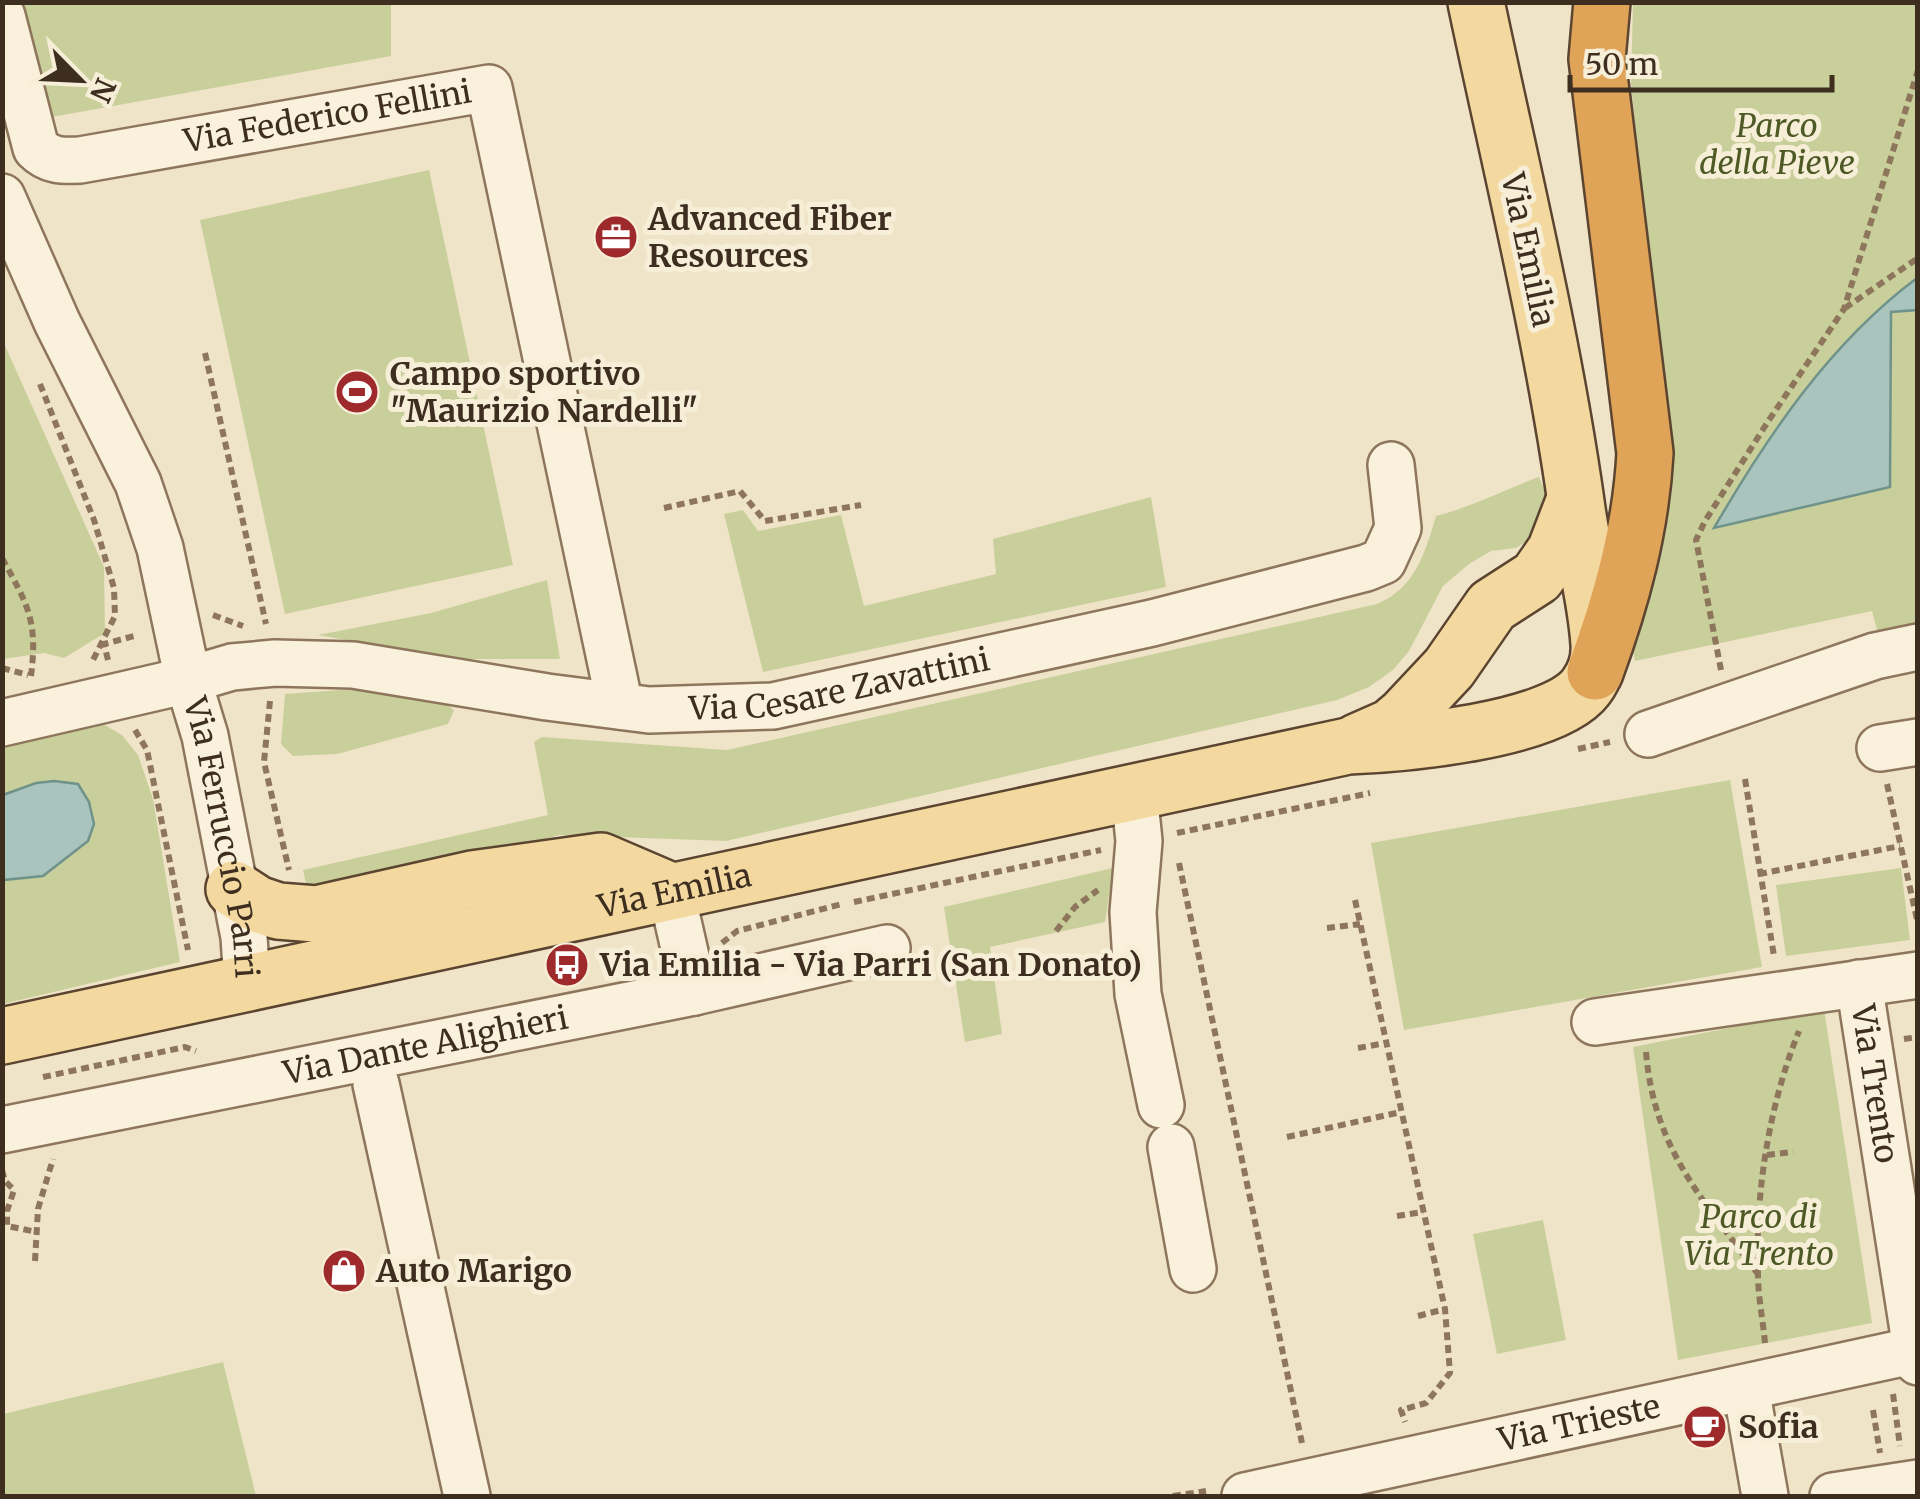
<svg xmlns="http://www.w3.org/2000/svg" width="1920" height="1499" font-family="Merriweather,serif">
<style>
.green{fill:#c9cf9b}
.water{fill:#a9c4bc;stroke:#6f938a;stroke-width:2.5}
.lines{fill:none;stroke-linecap:round;stroke-linejoin:round}
.minor-casing{stroke:#8d765c;stroke-width:50}
.major-casing{stroke:#5b4430;stroke-width:60}
.highway-casing{stroke:#5b4430;stroke-width:60}
.path{stroke:#8d765c;stroke-width:6;stroke-dasharray:8 5;stroke-linecap:butt}
.minor{stroke:#faf1dc;stroke-width:45}
.major{stroke:#f3d9a0;stroke-width:55}
.highway{stroke:#e0a458;stroke-width:55}
.labels{text-anchor:middle;dominant-baseline:central;stroke-width:10;stroke-linejoin:round;paint-order:stroke}
.street-label{font-size:32px;fill:#3d2e20;stroke:#f7eed8}
.park-label{font-size:32px;font-style:italic;fill:#4d5a26;stroke:#f7eed8}
.poi-label{font-size:32px;font-weight:bold;fill:#3d2e20;stroke:#f7eed8;text-anchor:start}
</style>
<rect width="100%" height="100%" fill="#f0e4c8"/>
<path class="green" d="M24,3H391V56L52,117Z
M1633,3H1917V629L1879,637L1872,611L1635,661L1632,646L1651,293L1631,84Z
M429,170L513,565L285,614L200,220Z
M3,341L104,567L105,633L64,658L44,653L3,659Z
M1539,477L1548,499L1537,535L1516,548L1491,551L1469,564L1443,586L1409,651L1393,670L1369,687L1337,700L726,841L560,835L309,897L303,870L548,815L534,742L542,737L727,750L1377,604C1415,588 1425,553 1436,516C1472,507 1504,490 1539,477Z
M1151,497L1166,587L763,672L724,514L743,510L758,531L841,515L864,606L996,574L993,539Z
M547,580L560,659H453L318,635L431,613Z
M369,688L431,693L454,710L448,724L337,754L293,756L281,744L285,694Z
M103,724L122,735L138,755L153,799L180,962L3,1004V749L14,743Z
M1730,780L1762,967L1404,1030L1371,843Z
M1113,868L1105,922L990,947L1002,1034L965,1042L944,907Z
M1901,868L1910,940L1786,956L1776,885Z
M1824,1009L1872,1323L1678,1360L1633,1047Z
M1543,1220L1566,1340L1497,1354L1473,1234Z
M223,1362L256,1496H3V1414Z"/>
<path class="water" d="M1917,278V310L1891,312L1890,487L1714,528C1768,435 1830,343 1917,278Z
M54,781L78,784L89,802L94,824L88,841L43,876L3,880V795L36,783Z"/>
<g class="lines">
<defs>
<g id="minor">
<path id="s1" d="M2,16L36,148C49,161 62,161 80,160L489,88L620,706"/>
<path id="s2" d="M2,197L57,322L138,483L160,548L188,680L205,736L244,937L247,983"/>
<path id="s3" d="M2,723L188,680L232,667L275,663L353,665L547,697L649,710L773,706L1152,623L1366,568L1383,561L1398,528L1391,465"/>
<path d="M1648,734L1875,656L1918,647"/>
<path d="M1880,748L1918,742"/>
<path d="M1134,792L1139,841L1133,912L1138,994L1161,1105"/>
<path d="M671,891L694,992"/>
<path id="s4" d="M1859,983L1918,1362"/>
<path d="M1595,1022L1918,975"/>
<path d="M376,1084L467,1496"/>
<path id="s5" d="M2,1130L694,992L887,948"/>
<path d="M1171,1147L1193,1269"/>
<path d="M1746,1388L1765,1496"/>
<path id="s6" d="M1245,1496L1916,1350"/>
<path d="M1833,1496L1918,1483"/>
</g>
<g id="major">
<path d="M1357,742L1391,727L1404,716L1449,668L1492,606L1537,577L1555,551L1575,499"/>
<path d="M234,889L257,904L278,911L316,914L472,879L601,861L671,891"/>
<path id="s7" d="M2,1036L1348,746C1402,744 1553,731 1586,687C1595,675 1600,659 1599,644C1596,597 1582,549 1576,502C1552,334 1511,168 1476,2"/>
</g>
<path id="highway" d="M1595,672C1621,601 1641,529 1645,453L1597,59L1602,2"/>
</defs>
<use href="#minor" class="minor-casing"/>
<use href="#major" class="major-casing"/>
<use href="#highway" class="highway-casing"/>
<path class="path" d="M1845,308L1918,258
M205,353L266,624
M40,384L94,520L114,588L115,616L92,662
M664,508L740,491L765,521L861,505
M2,558C28,605 38,621 31,676
M213,615L243,626
M108,660L104,644L138,635
M2,668L28,675
M1721,670L1696,540L1705,521L1769,420L1844,309L1918,70
M270,701L264,762L289,870
M135,730L147,750L188,950
M1578,749L1610,742
M1745,779L1774,956
M1887,784L1918,924
M1177,833L1370,793
M1179,863L1302,1443
M1759,874L1900,846
M1355,900L1445,1309L1450,1373L1426,1403L1401,1410L1405,1422
M854,902L1101,850
M1327,928L1360,924
M1056,931L1075,907L1098,890
M722,943L737,931L842,904
M1904,1039L1918,1037
M1358,1048L1386,1043
M1646,1052C1654,1149 1702,1198 1757,1273
M43,1077L185,1047L196,1051
M1287,1137L1401,1112
M1767,1155L1793,1152
M2,1170L5,1181L14,1190L7,1211V1226L37,1232
M1397,1216L1423,1212
M35,1261L38,1209L53,1159
M1418,1316L1445,1309
M1765,1343C1763,1320 1758,1297 1758,1274C1755,1193 1769,1105 1799,1031
M1893,1394L1900,1446
M1873,1410L1880,1453
M1173,1496L1206,1491"/>
<use href="#minor" class="minor"/>
<use href="#major" class="major"/>
<use href="#highway" class="highway"/>
</g>
<defs>
<symbol id="office-disc" viewBox="-11 -11 22 22"><circle r="9.5" fill="#9e2a2b" stroke="#f7eed8"/><path d="M-6-3h4V-5.5h4V-3h4V5H-6ZM-1-4.5V-3h2v-1.5ZM-6 0V1H6V0Z" fill="#fff"/></symbol>
<symbol id="stadium-disc" viewBox="-11 -11 22 22"><circle r="9.5" fill="#9e2a2b" stroke="#f7eed8"/><path d="M0-5a6.5 5 0 1 0 0 10a6.5 5 0 1 0 0-10ZM-3.5-1.8h7v3.6h-7Z" fill="#fff"/></symbol>
<symbol id="bus-disc" viewBox="-11 -11 22 22"><circle r="9.5" fill="#9e2a2b" stroke="#f7eed8"/><path d="M-5-6H5V4H4V6H2V4H-2V6H-4V4H-5ZM-3.5-4V0h7V-4ZM-3.5 1.2v1.5H-2V1.2ZM2 1.2v1.5H3.5V1.2Z" fill="#fff"/></symbol>
<symbol id="shop-disc" viewBox="-11 -11 22 22"><circle r="9.5" fill="#9e2a2b" stroke="#f7eed8"/><path d="M-5-2.5h2.3a2.7 3.5 0 0 1 5.4 0H5L5.5 6h-11ZM-1.5-2.5h3a1.5 2.3 0 0 0-3 0Z" fill="#fff"/></symbol>
<symbol id="cafe-disc" viewBox="-11 -11 22 22"><circle r="9.5" fill="#9e2a2b" stroke="#f7eed8"/><path d="M-5.5-4.5H6V0H3Q3 3.5 0 3.5H-2.5Q-5.5 3.5-5.5 0ZM3-3.2v2h1.7v-2ZM-6 4.5H4V6H-6Z" fill="#fff"/></symbol>
</defs>
<g fill-rule="evenodd">
<use href="#office-disc" x="591" y="212" width="50" height="50"/>
<use href="#stadium-disc" x="332" y="367" width="50" height="50"/>
<use href="#bus-disc" x="542" y="940" width="50" height="50"/>
<use href="#shop-disc" x="319" y="1246" width="50" height="50"/>
<use href="#cafe-disc" x="1680" y="1402" width="50" height="50"/>
</g>
<g class="labels">
<g class="street-label">
<text stroke="none"><textPath href="#s1" startOffset="435">Via Federico Fellini</textPath></text>
<text transform="translate(1528 250) rotate(78)">Via Emilia</text>
<text stroke="none"><textPath href="#s3" startOffset="850">Via Cesare Zavattini</textPath></text>
<text stroke="none"><textPath href="#s2" startOffset="682">Via Ferruccio Parri</textPath></text>
<text stroke="none"><textPath href="#s7" startOffset="688">Via Emilia</textPath></text>
<text stroke="none"><textPath href="#s5" startOffset="432">Via Dante Alighieri</textPath></text>
<text stroke="none"><textPath href="#s4" startOffset="102">Via Trento</textPath></text>
<text stroke="none"><textPath href="#s6" startOffset="342">Via Trieste</textPath></text>
</g>
<g class="park-label">
<text x="1777" y="126">Parco<tspan x="1777" dy="37">della Pieve</tspan></text>
<text x="1759" y="1217">Parco di<tspan x="1759" dy="37">Via Trento</tspan></text>
</g>
<g class="poi-label">
<text x="648" y="219">Advanced Fiber<tspan x="648" dy="37">Resources</tspan></text>
<text x="390" y="374">Campo sportivo<tspan x="390" dy="37">"Maurizio Nardelli"</tspan></text>
<text x="600" y="965">Via Emilia - Via Parri (San Donato)</text>
<text x="376" y="1271">Auto Marigo</text>
<text x="1738" y="1427">Sofia</text>
</g>
</g>
<rect width="1920" height="1499" fill="none" stroke="#3d2e20" stroke-width="10"/>
<g transform="translate(80 80) rotate(114)" stroke="#f7eed8" stroke-width="8" paint-order="stroke">
<path d="M0-8L18 38L0 25L-18 38Z" fill="#3d2e20"/>
<text y="-15" font-size="28" font-weight="bold" text-anchor="middle" fill="#3d2e20">N</text>
</g>
<path d="M1570 75v15h262v-15" fill="none" stroke="#3d2e20" stroke-width="5"/>
<text x="1585" y="75" font-size="30" fill="#3d2e20" stroke="#f7eed8" stroke-width="8" paint-order="stroke">50 m</text>
</svg>
